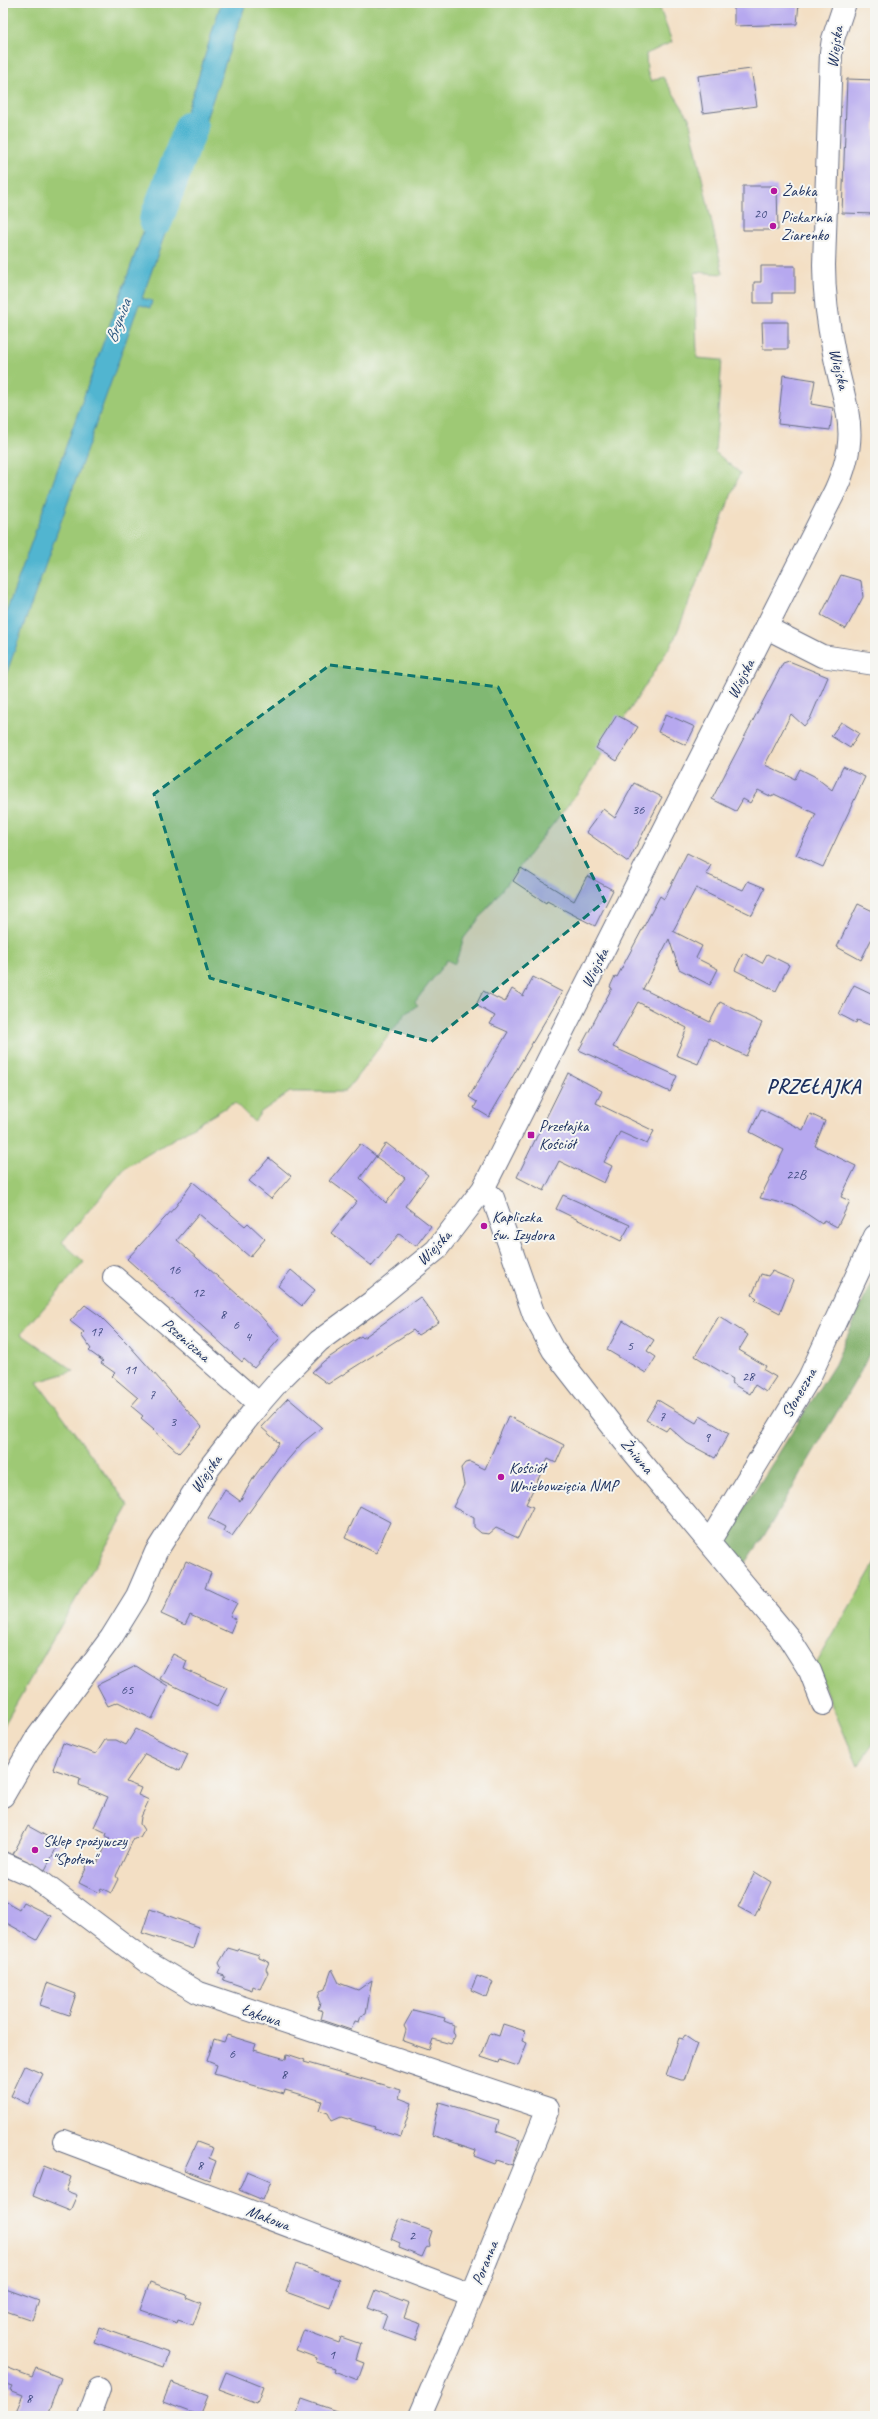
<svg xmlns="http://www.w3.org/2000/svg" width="878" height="2419" font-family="Caveat,sans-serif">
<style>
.green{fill:#9ec975;stroke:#5c7c6a}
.forest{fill:#7ead66;stroke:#4c6e62}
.water{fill:#51b5d0;stroke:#367297}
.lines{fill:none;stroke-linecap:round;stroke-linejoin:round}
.river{stroke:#51b5d0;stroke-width:34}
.building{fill:#b6a8ef}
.minor-casing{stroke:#676d82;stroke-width:24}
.minor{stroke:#fff;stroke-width:22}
.marked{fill:#0f766e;fill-opacity:0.2;stroke:#0f766e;stroke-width:3;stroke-dasharray:8 5;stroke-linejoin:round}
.poi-dot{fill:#b5179e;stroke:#f6f6f2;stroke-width:1.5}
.labels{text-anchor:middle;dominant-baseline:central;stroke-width:4;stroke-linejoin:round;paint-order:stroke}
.number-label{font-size:14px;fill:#424d82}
.street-label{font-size:16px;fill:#1b2f5e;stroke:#f6f6f2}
.poi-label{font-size:16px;fill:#1b2f5e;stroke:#f6f6f2;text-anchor:start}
.water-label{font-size:17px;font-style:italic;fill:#2b5780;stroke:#f6f6f2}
.district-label{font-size:20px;font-weight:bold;letter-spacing:1px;fill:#1b2f5e;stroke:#f6f6f2}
</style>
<rect width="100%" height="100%" fill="#f6f6f2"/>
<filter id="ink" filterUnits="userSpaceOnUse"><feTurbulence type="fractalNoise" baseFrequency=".025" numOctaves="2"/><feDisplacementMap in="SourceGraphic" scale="8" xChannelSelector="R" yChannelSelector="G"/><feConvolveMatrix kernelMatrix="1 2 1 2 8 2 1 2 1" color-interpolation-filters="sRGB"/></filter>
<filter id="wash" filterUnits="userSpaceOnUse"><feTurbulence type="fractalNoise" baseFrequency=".012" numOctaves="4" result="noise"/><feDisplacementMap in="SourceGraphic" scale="16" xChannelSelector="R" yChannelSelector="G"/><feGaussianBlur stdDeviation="0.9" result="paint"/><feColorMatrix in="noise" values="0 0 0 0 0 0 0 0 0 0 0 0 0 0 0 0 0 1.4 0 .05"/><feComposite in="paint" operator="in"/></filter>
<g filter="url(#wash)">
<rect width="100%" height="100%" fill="#f3dfc4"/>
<path class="green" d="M3,3H658L672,42L646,54L647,71L651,81L663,77L689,118L723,274L695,272L697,358L722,360L715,452L740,473L674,640L578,792L464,938L455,964L447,960L415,1002L418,1005L406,1013L345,1092H290L261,1112L254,1122L235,1103L230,1105L125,1168L62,1242L84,1262L21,1334L74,1371L37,1382L129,1506L3,1727Z
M875,1563V1741L858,1766L815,1666Z"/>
<path class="forest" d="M875,1273V1341L861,1371L764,1536L741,1570C726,1550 721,1550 733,1526L835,1364Z"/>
<path class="water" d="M221,3H246L187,174L166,167L196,85Z
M164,174L184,181L142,298L152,301L150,308L139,304L3,683V621Z"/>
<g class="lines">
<path class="river" d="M156,220L191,127"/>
</g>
<g id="blocks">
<path class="building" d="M734,3H799L797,24L734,26Z
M751,69L757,106L703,113L698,76Z
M847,79L875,80V214L842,213Z
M743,186H777L778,230H743Z
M761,266H795V293H773V303H754V282H761Z
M762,322H788V349H763Z
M783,375L815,380L811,404L833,408L830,430L778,424Z
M841,575L861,581L863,597L846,629L821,615Z
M789,661L828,677L810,719L804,726L791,714L765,765L795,779L800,769L814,776L832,790L843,767L865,777L823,867L796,855L816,814L774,794L772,797L758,790L750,803L743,799L736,811L712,799L783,663Z
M666,714L695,727L686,745L658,732Z
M617,715L638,727L617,761L596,748Z
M841,722L859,733L850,748L831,736Z
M634,783L662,797L628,862L586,832L603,809L615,818Z
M687,853L711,865L706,874L743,890L748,881L765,888L752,915L696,888L673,931L702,946L696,958L718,969L710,985L679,969L669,939L643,989L710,1022L720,1002L762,1023L746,1056L709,1038L698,1064L676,1055L687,1028L638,1002L613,1047L677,1076L670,1092L579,1050L612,988L610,987L615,976L617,977L660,896L664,899Z
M521,868L574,901L587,876L613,890L595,926L547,901L546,903L513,881Z
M858,904L875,912V932L861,960L837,947Z
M743,953L762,963L767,954L789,965L776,991L735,970Z
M533,977L562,992L489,1117L474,1108L477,1102L469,1097L508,1032L490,1024L495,1016L476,1005L483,991L505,1002L512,989L523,996Z
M854,985L875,995V1027L857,1020L856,1023L839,1014Z
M568,1073L602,1091L596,1103L654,1131L647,1144L620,1132L604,1162L612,1166L604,1183L559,1161L544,1191L517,1177Z
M761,1109L803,1130L810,1114L825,1121L815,1146L856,1166L841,1197L850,1201L837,1227L824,1220L822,1224L795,1206L760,1198L784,1150L750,1132Z
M386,1143L428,1175L405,1206L431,1226L416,1246L399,1234L372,1266L331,1233L357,1201L330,1181L360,1144L376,1156L360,1178L386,1203L405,1178L376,1157Z
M269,1158L291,1176L271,1199L249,1181Z
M193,1182L245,1226L248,1223L265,1239L250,1257L199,1214L177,1240L258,1313L280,1338L254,1368L244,1359L242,1362L127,1259L176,1206Z
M563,1195L630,1225L621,1241L556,1209Z
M291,1270L315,1290L302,1306L278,1286Z
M772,1271L793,1280L780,1313L755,1300L757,1298L752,1295L761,1274L768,1276Z
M420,1297L439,1322L418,1335L413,1330L328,1384L312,1372L324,1361L361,1336L363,1338Z
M85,1305L99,1315L128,1344L202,1427L179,1453L153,1430L154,1429L141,1418L143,1416L131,1406L138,1398L112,1376L115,1373L101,1363L103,1361L89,1351L91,1349L81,1335L84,1332L70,1321Z
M719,1316L748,1335L739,1350L766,1366L764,1370L776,1377L766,1392L755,1385L750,1394L731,1383L733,1379L695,1356Z
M623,1321L654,1340L647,1351L656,1357L646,1373L607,1350Z
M288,1398L322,1427L302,1443L280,1469L232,1536L223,1531L225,1527L208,1518L225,1490L240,1501L254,1477L279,1443L261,1427Z
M658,1400L696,1423L700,1416L729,1433L715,1458L687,1443L669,1427L666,1431L646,1420Z
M508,1416L564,1445L556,1463L548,1459L526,1504L533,1507L518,1538L496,1528L489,1534L481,1533L474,1527V1518L453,1507L464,1485L461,1468L465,1463L470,1462L485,1469Z
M360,1506L390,1522L376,1553L345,1538Z
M186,1561L211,1573L205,1588L237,1603L230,1616L236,1619L230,1633L190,1615L185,1625L161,1614Z
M173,1654L187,1661L184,1669L227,1688L217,1707L160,1679Z
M136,1666L168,1686L152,1719L118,1702L108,1706L97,1685Z
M136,1729L188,1754L180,1771L145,1754L126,1782L141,1788L138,1795L149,1800L141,1817L140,1824L144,1830L140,1837L134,1838L116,1876L118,1879L111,1893L101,1888L99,1893L79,1883L89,1861L97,1864L110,1838L106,1836L107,1833L94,1827L108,1797L79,1785L80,1778L53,1769L63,1743L96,1754L105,1740H116L126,1745Z
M28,1826L59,1843L45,1870L13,1854Z
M755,1872L771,1882L755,1916L738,1907Z
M3,1900L19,1909L23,1902L51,1916L37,1940L3,1921Z
M150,1909L199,1927L193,1949L142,1933Z
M228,1948L238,1951L239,1949L259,1955V1958L269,1962L266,1969L268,1973L260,1989L253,1986L252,1990L223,1980L225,1976L218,1974L221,1967L219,1963Z
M332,1969L339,1983L358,1990L372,1980L366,2014L361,2016L359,2022L355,2021L351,2030L321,2020L323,2011L318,2009L320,2003L318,1998L320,1991L325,1989Z
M477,1976L493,1982L487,1997L471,1990Z
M47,1983L76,1994L69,2015L40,2005Z
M413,2010L445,2018L444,2021L454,2025L453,2031L455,2036L451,2044L433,2039L429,2050L403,2041L406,2030L404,2026Z
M503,2024L525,2031L522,2041L527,2043L518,2066L500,2060L499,2063L481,2057L490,2033L499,2036Z
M227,2035L256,2044L254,2050L286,2059L287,2054L305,2060L304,2062L401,2090L399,2098L412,2103L401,2137L374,2129L375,2127L341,2117L332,2121L328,2113L319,2110L322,2101L285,2090L284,2094L214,2074L217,2065L207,2061L214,2039L224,2042Z
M685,2036L697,2044L684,2080H681L666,2075L679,2038L683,2039Z
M25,2066L43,2074L28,2104L11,2096Z
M439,2102L499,2120L496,2131L520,2140L512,2165L497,2160L495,2164L474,2156L476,2150L432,2135Z
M197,2142L213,2148L209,2158L216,2161L209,2180L184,2170Z
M44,2166L71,2177L66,2191L77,2195L70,2211L33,2196Z
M247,2171L271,2181L263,2200L239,2190Z
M399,2219L432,2231L429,2240L430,2246L426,2248L422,2257L399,2248L400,2243L391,2239Z
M296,2264L340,2280L330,2308L286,2292Z
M150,2282L187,2295L186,2298L201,2304L193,2325L178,2320L177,2323L140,2310Z
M3,2288L39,2301L32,2320L3,2310Z
M375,2290L409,2303L404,2318L421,2324L415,2341L382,2329L387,2315L368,2308Z
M99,2327L169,2352L164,2367L94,2342Z
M304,2330L339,2343L341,2337L361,2344L356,2360L364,2363L358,2380L334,2371L335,2368L316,2362L317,2358L296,2350Z
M3,2366L32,2377L36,2368L61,2378L47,2416H14L23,2395L10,2390L12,2386L3,2383Z
M226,2372L263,2387L257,2403L219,2389Z
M171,2382L208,2396L200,2416L163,2402Z
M302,2399L345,2414V2416H296Z"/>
</g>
</g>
<g filter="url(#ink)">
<use href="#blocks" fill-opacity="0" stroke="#676d82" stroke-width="1"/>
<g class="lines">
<defs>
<path id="minor" d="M767,628L822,656L875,664
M483,1189L493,1198L534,1315L553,1350L624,1441L789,1638L810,1671L823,1704
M114,1277L259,1404
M709,1542L809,1378L875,1236
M3,1796L36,1739L111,1638L137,1596L156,1552L209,1468L259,1404L279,1381L319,1341L376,1299L436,1250L483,1189L835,491C862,432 845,410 834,353C828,324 824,294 824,265L831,52L833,39L845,3
M3,1863L33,1876L147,1962L199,1993L548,2109L472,2295L420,2416
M64,2141L472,2295
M89,2416L99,2389"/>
</defs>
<use href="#minor" class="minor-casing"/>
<use href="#minor" class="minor"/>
</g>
</g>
<path class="marked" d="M330,665L498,687L605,901L431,1042L210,978L154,794Z"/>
<g class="poi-dot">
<circle cx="774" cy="191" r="4"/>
<circle cx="773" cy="226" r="4"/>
<rect x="527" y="1131" width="8" height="8" rx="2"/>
<circle cx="484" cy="1226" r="4"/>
<circle cx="501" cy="1477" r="4"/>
<circle cx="35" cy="1850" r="4"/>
</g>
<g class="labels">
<g class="number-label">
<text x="760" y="213">20</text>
<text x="638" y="809">36</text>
<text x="796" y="1174">22B</text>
<text x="174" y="1269">16</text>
<text x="198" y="1292">12</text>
<text x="223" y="1314">8</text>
<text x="236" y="1324">6</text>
<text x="96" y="1331">17</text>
<text x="248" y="1336">4</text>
<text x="630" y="1345">5</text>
<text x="130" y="1369">11</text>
<text x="748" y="1376">28</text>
<text x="152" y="1394">7</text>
<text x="662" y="1416">7</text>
<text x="173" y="1421">3</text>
<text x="707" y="1437">9</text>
<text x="127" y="1689">65</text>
<text x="232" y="2053">6</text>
<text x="284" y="2074">8</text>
<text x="200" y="2165">8</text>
<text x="412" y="2235">2</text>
<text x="332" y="2354">1</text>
<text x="29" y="2398">8</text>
</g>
<g class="street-label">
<text transform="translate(835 47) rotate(-82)">Wiejska</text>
<text transform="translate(839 369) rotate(76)">Wiejska</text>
<text transform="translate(741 679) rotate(-63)">Wiejska</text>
<text transform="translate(595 968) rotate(-63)">Wiejska</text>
<text transform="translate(434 1248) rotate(-46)">Wiejska</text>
<text transform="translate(186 1340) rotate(41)">Pszeniczna</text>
<text transform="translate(799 1393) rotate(-60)">Słoneczna</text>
<text transform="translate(637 1456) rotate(50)">Żniwna</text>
<text transform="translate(206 1474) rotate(-55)">Wiejska</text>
<text transform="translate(261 2015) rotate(19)">Łąkowa</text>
<text transform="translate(268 2218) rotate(21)">Makowa</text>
<text transform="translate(485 2263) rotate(-68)">Poranna</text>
</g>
<g class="poi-label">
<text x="782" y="191">Żabka</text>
<text x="781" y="217">Piekarnia<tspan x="781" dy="18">Ziarenko</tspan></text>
<text x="539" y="1126">Przełajka<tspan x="539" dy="18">Kościół</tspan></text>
<text x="492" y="1217">Kapliczka<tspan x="492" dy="18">św. Izydora</tspan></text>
<text x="509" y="1468">Kościół<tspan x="509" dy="18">Wniebowzięcia NMP</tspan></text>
<text x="43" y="1841">Sklep spożywczy<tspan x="43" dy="18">- "Społem"</tspan></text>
</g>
<g class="water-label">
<text transform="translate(118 321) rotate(-69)">Brynica</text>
</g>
<g class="district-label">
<text x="814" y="1086">PRZEŁAJKA</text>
</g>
</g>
<rect width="878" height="2419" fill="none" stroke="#f6f6f2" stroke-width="16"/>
</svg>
